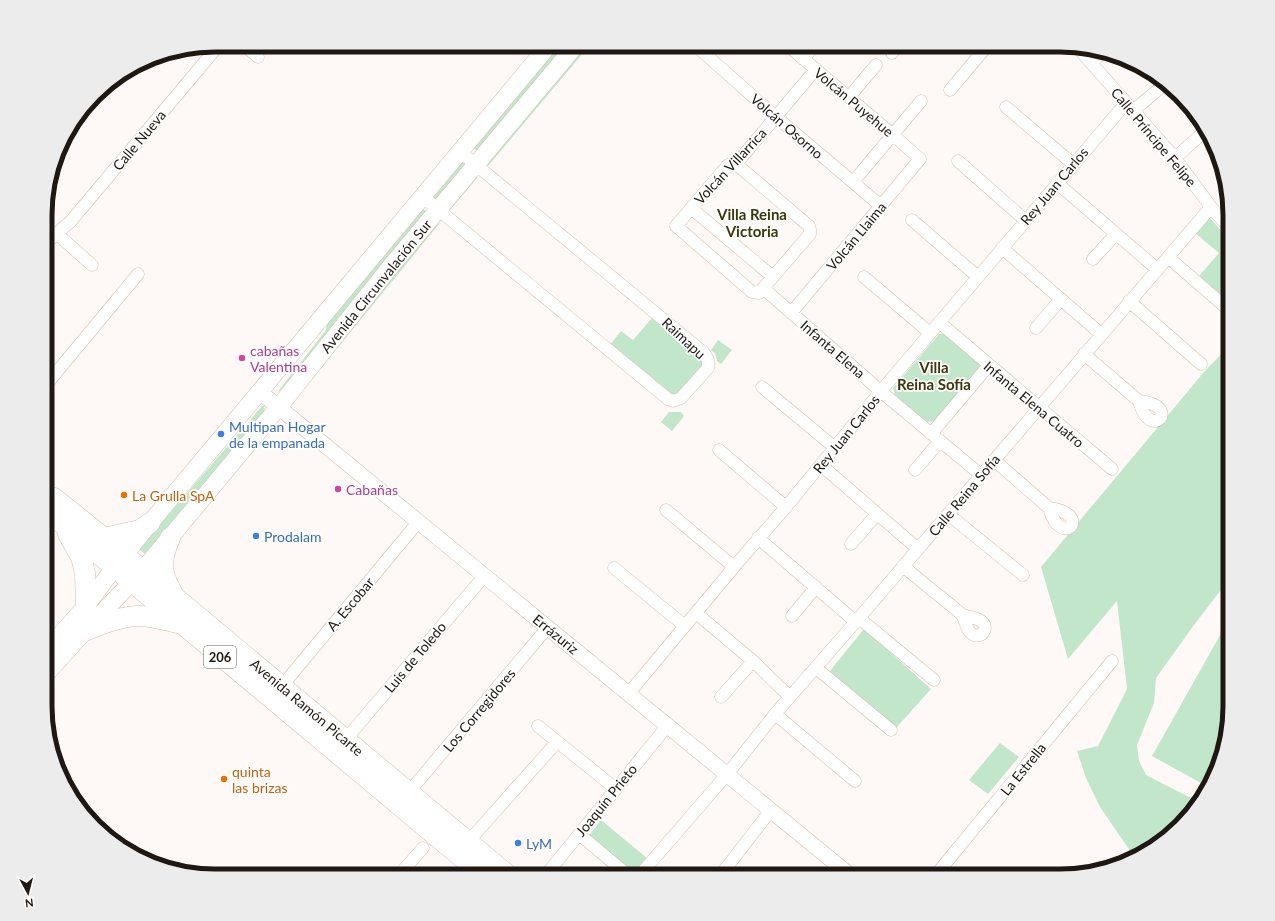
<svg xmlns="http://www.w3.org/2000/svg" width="1275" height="921" font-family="Lato,sans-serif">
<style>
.green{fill:#c2e6c9}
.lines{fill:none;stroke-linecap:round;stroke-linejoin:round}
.minor-casing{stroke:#d5beaf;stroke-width:13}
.tertiary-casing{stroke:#d5beaf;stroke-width:16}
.secondary-casing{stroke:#d5beaf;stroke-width:18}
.trunk-casing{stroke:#d5beaf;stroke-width:21}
.minor{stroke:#fff;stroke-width:12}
.tertiary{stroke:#fff;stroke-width:15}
.secondary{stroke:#fff;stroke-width:17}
.trunk{stroke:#fff;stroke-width:20}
.hotel-dot{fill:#d1479c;stroke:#fff;stroke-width:1.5}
.shop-dot{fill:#3f7fe0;stroke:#fff;stroke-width:1.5}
.food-dot{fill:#e8710a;stroke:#fff;stroke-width:1.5}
.labels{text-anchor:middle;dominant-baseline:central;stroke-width:3.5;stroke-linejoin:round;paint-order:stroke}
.shield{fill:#fff;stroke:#625d58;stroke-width:1}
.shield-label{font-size:13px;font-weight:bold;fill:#1f1711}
.street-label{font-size:14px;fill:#1f1711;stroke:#fff}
.hotel-label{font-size:14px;fill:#b23c85;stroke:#fff;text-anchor:start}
.shop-label{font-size:14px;fill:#366cbe;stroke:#fff;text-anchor:start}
.food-label{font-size:14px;fill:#c56008;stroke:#fff;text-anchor:start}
.neighbourhood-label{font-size:15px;font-weight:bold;fill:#3c360b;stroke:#fff}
.rim{fill:none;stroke:#1f1711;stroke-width:5}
</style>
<rect width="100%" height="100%" fill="#fef9f6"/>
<path class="green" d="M556,45H568L476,151L474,148Z
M584,45H590L488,166L487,164Z
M464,161L467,165L438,202L432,197L462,162Z
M477,177H478L450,210L449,208Z
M421,209L425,210L427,213L279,392V390L326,330L327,324Z
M1208,218L1211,219L1230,241V302L1199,276L1219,253L1195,233Z
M440,223L307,385L291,397L436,224Z
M652,318L698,356L702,362L701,368L677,396H669L609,346L621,331L633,340Z
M939,334H946L979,361L981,369L935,421L927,422L895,395L893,388Z
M718,340L732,350L721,364L717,361L715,353L711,350Z
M1230,345V578L1194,625L1156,678L1154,703L1137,745L1139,761L1146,775L1199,802L1195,810L1135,858L1100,807L1086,778L1077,751L1098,746L1127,689L1117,601L1068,659L1041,567L1204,372Z
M262,406H264L265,411L145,554L139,549Z
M669,412H681L684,416L672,431L661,422Z
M1228,621L1230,622V717L1217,771L1208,787L1152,756Z
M864,629L931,689L896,728L829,672Z
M1000,743L1019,757L988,794L969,780Z
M601,820L648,859L634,876L588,837Z"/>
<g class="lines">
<defs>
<path id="minor" d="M244,45L258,57
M695,45L776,117L881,206
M787,45L893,135L920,159L791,313
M1077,47L1175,158L1211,207L1230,229
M892,53L898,45
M803,59L815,45
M1091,63L1102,53
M950,90L988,45
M849,97L876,65
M1006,107L1073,164
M1133,111L1166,83
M1175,158L1205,131
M958,161L1025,220
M736,164L809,226L810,230V234L759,293L752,292L676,226L728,165L736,164L816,69
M853,182L921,101
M1057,183L1157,269
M423,197L668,399L673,401L681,398L708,368V360L704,353L459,151
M691,208L773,277
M912,220L978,277
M57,234L92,265
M46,243L71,221L219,45
M1002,248L1101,334
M1168,257L1230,311
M1093,259L1116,234
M864,277L930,333
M763,288L885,395L981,475
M1129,301L1201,364
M939,322L1112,469
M1036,328L1061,299
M1084,354L1139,401C1150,444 1184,405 1139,401
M46,385L138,274
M762,387L834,447
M931,434L989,365
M719,450L786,507
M994,460L1049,508C1061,551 1095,514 1049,508
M821,465L918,549
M915,470L940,441
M666,510L734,567
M948,514L1023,575
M758,538L856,622
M851,544L877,514
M903,566C916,577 929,588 942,598C948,603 955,608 961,614C966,619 965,628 971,633C975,637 982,636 984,631C989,619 970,617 962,615
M614,568L685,626
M696,613L753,661L790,697
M792,616L816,587
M859,618L934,680
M816,668L891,730
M282,686L419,521
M629,693L734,567L786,507L881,391L1126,103
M721,697L753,661
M775,714L855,781
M538,726L616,789
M346,739L485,575
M409,792L548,627
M579,834L629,876
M468,842L557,742
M398,876L423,848
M545,876L668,725
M639,876L729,772L775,714L859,618L1211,207
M720,876L771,810
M935,876L1112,661"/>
<path id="tertiary" d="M260,392L851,876"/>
<path id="secondary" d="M46,651L86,606L114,568L150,523L549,45
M46,674L85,631L143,570L282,403L391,266L576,45"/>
<path id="trunk" d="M46,496L54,498L104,538L509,876
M46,510L484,876
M68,534L81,557L85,573L86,606
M104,538L140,530L150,523
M170,538C160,563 160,570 173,594
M85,631C102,624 119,617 137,616C151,616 165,620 178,623"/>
</defs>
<use href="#minor" class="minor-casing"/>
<use href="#tertiary" class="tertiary-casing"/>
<use href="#secondary" class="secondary-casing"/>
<use href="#trunk" class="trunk-casing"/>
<use href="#minor" class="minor"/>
<use href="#tertiary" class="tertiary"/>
<use href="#secondary" class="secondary"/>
<use href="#trunk" class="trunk"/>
</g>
<g class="hotel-dot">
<circle cx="242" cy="358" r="4"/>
<circle cx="338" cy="489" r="4"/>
</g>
<g class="shop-dot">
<circle cx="221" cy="434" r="4"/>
<circle cx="256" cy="536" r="4"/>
<circle cx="518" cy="843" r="4"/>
</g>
<g class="food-dot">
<circle cx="124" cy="495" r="4"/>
<circle cx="224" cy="779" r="4"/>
</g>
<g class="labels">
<rect class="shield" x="204" y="646" width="32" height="22" rx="3"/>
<g class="shield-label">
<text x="220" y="657">206</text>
</g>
<g class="street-label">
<text transform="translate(854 102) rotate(40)">Volcán Puyehue</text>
<text transform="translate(787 126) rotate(41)">Volcán Osorno</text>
<text transform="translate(1154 137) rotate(50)">Calle Príncipe Felipe</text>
<text transform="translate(139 140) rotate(-50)">Calle Nueva</text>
<text transform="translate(730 166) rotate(-47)">Volcán Villarrica</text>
<text transform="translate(1054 186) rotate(-50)">Rey Juan Carlos</text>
<text transform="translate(856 236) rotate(-50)">Volcán Llaima</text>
<text transform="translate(376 286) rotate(-51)">Avenida Circunvalación Sur</text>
<text transform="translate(684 338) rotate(43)">Raimapu</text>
<text transform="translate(833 349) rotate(41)">Infanta Elena</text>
<text transform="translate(1034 404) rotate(40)">Infanta Elena Cuatro</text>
<text transform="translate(846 434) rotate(-51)">Rey Juan Carlos</text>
<text transform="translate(964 495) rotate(-50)">Calle Reina Sofía</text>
<text transform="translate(350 604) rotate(-50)">A. Escobar</text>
<text transform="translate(556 634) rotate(39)">Errázuriz</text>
<text transform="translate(415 657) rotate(-50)">Luis de Toledo</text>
<text transform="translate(307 707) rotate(40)">Avenida Ramón Picarte</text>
<text transform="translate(479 710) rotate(-50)">Los Corregidores</text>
<text transform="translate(1023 769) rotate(-51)">La Estrella</text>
<text transform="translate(606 800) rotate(-51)">Joaquín Prieto</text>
</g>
<g class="hotel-label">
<text x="250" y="350">cabañas<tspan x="250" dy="16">Valentina</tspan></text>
<text x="346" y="489">Cabañas</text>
</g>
<g class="shop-label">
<text x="229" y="426">Multipan Hogar<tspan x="229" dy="16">de la empanada</tspan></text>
<text x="264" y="536">Prodalam</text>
<text x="526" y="843">LyM</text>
</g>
<g class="food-label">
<text x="132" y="495">La Grulla SpA</text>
<text x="232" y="771">quinta<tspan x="232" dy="16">las brizas</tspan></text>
</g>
<g class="neighbourhood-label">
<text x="752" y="214">Villa Reina<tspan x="752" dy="17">Victoria</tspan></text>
<text x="934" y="367">Villa<tspan x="934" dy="17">Reina Sofía</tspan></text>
</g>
</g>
<path d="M0 0H1275V921H0ZM215 52H1060A163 163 0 0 1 1223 215V706A163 163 0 0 1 1060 869H215A163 163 0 0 1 52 706V215A163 163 0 0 1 215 52Z" fill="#edecec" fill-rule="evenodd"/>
<path class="rim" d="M215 52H1060A163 163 0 0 1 1223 215V706A163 163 0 0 1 1060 869H215A163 163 0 0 1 52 706V215A163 163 0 0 1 215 52Z"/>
<g transform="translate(28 893) rotate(173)" stroke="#ffffff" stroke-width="3" paint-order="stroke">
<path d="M0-3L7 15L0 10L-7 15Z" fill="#1f1711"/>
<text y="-6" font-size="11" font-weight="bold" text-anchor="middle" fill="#1f1711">N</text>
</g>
</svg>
